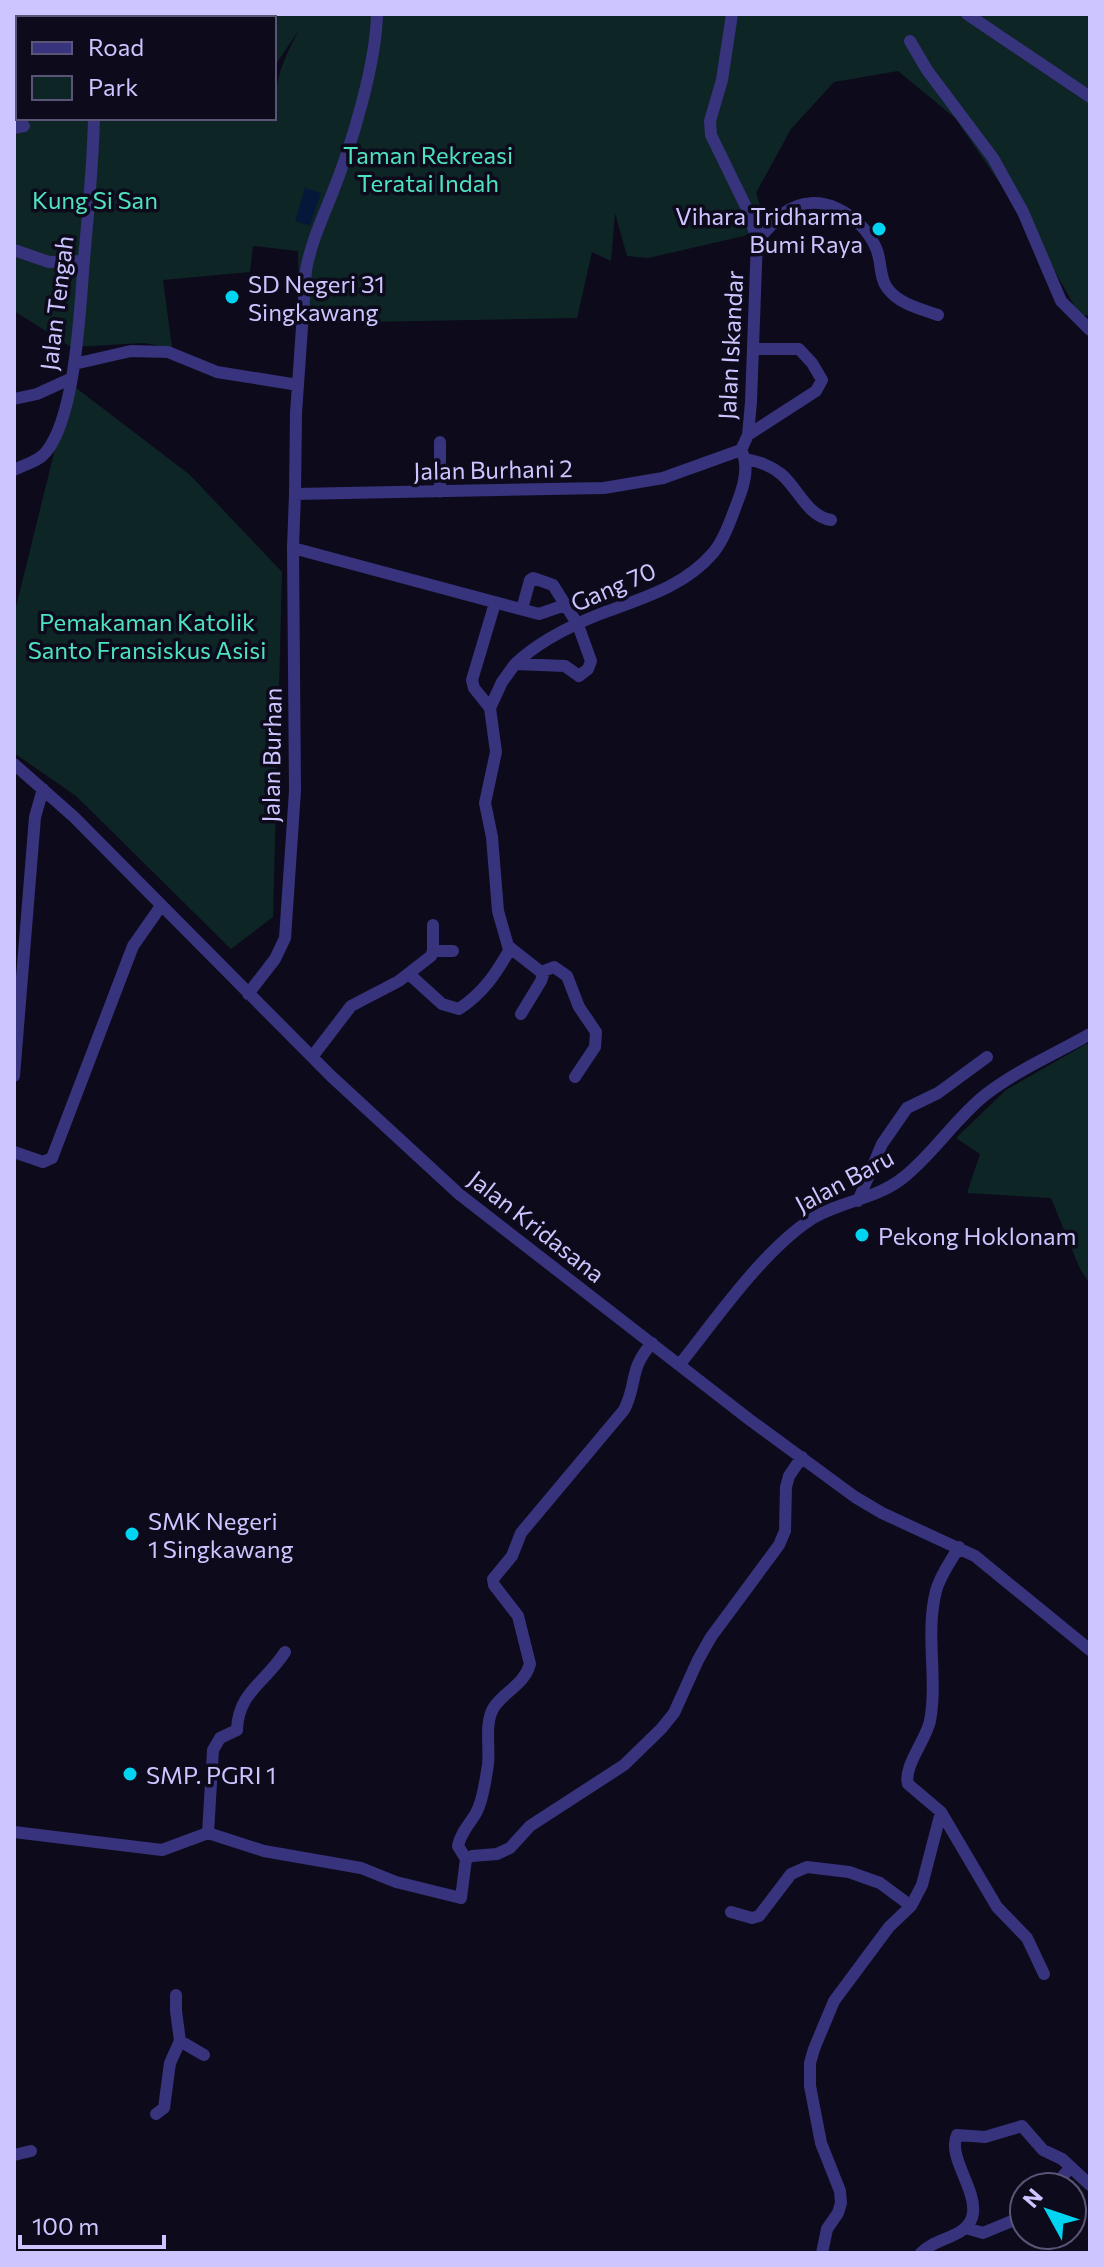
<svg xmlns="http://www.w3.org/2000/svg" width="1104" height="2267" font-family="Commissioner,sans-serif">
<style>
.green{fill:#0d2625;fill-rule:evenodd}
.water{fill:#061839}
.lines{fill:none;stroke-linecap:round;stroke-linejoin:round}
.minor{stroke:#37337d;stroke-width:12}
.poi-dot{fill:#00d4f0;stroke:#0d0a1c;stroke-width:3}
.labels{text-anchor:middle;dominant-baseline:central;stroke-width:7;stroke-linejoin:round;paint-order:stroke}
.park-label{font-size:24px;fill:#4de3c0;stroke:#0d0a1c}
.poi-label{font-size:24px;fill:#cdc5ff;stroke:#0d0a1c;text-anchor:start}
.street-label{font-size:24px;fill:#cdc5ff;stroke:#0d0a1c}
</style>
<rect width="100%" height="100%" fill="#0d0a1c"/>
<path class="green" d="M14,14H1090V315L1080,316L1030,227L955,118L898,71L834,82L791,129L756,193L766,223L744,236L648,258L627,256L615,213L611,261L592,252L577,318L314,323L299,314L298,251L253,246L250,272L163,280L172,348L144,343L71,347L14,311ZM18,18H274V67L299,30C282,62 274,81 274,118H18Z
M71,384L190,475L282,572L273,917L231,949L76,796L14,753V615Z
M1086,1044L1090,1045V1284L1080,1269L1051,1198L967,1193L980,1154L956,1138L1006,1090Z"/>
<path class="water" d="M305,188L321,193L310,226L295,221Z"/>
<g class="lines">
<path class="minor" d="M732,14L722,80L710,121L711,135L747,209L757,239L751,402L748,435L741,450
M967,14L1090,97
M101,18L102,14
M910,41L927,70L993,158L1023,212L1061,301L1090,330
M14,128L24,126
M757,239C767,232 774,220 784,213C818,188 861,214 876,248C882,261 879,279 888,289C899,304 921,309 938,315
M14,250L49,262L84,261
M74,364L131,351L168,352L217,372L298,385
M14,399L37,394L70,379
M748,435L816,391L822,380L812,363L799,349H753
M746,459C759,462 770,465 781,474C798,488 807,516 831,520
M14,470C25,464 38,462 46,452C76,416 80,307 84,260C88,212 93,166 94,118
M440,492V442
M295,494L296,413L306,270C311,243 322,219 332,194C351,147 376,65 377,14
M293,548L295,494L604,488L663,478L741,450
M495,603L472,680L474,688L490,708L502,682L515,664L565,666L579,676L588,669L591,661L578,625L553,585L533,578L530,580L522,609
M515,664C538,642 570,626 600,614C640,599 684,587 713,553C724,540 731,519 737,503C744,486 750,466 741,450
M490,708L496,752L485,803L492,837L498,911L508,946L541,972L554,967L567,976L579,1007L596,1032L595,1047L575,1077
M14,764L74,817L331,1076L459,1194L750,1420L855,1497L882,1513L975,1556L1090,1650
M433,951H453
M409,974L442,1004L459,1009C483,993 496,974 510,949
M248,994L275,959L285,938L295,791L293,548L539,614L565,605
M521,1014L541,981L544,972
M312,1057L351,1006L399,981L431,956L433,951V925
M14,1076L35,817L43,789
M14,1152L43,1162L52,1158L133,946L161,906
M858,1201L882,1144L907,1108L938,1093L987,1057
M680,1364C716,1319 762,1252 810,1220C839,1201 876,1200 904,1177C934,1153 955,1119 985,1095C1017,1070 1055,1054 1090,1034
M941,1812L997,1907L1027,1938L1044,1974
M14,1832L162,1850L208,1833L264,1851L361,1868L396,1882L461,1898L466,1859L472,1856L497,1854L510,1848L530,1826L624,1765L661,1729L674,1713L698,1660L711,1637L779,1545L785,1531L786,1487L789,1476L802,1457
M208,1833L213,1750L220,1738L237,1730C238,1692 266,1682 285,1652
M466,1859L458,1846C461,1832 469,1825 476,1813C483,1801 486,1778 488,1764C490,1746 484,1723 494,1707C505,1691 524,1685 530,1664L518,1616L494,1585L493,1579L512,1556L521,1533L624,1410C638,1383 628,1370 652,1343
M731,1912L752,1918L759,1916L791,1874L807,1867L849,1872L880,1883L911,1906
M180,2041L204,2055
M156,2114L164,2108L170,2063L180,2041L176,2011V1995
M14,2155L31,2151
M1053,2187L1071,2167
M966,2228L983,2233L1024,2216
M822,2253L827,2229L838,2213L841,2203L840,2191L821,2143L810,2086V2063L814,2049L834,2001L889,1927L911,1906L922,1885L941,1812L908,1784C903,1767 926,1740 930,1721C938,1678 925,1634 936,1591C940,1575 951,1561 959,1547
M921,2253C935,2237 970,2238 973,2213C976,2188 947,2156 957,2135L985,2137L1022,2126L1043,2150L1062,2159L1090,2185"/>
</g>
<g class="poi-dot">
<circle cx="879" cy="229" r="8"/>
<circle cx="232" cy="297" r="8"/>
<circle cx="862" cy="1235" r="8"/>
<circle cx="132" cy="1534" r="8"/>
<circle cx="130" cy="1774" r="8"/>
</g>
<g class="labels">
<g class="park-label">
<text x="428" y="154">Taman Rekreasi<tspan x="428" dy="28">Teratai Indah</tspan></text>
<text x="95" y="199">Kung Si San</text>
<text x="147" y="621">Pemakaman Katolik<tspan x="147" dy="28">Santo Fransiskus Asisi</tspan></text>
</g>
<g class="poi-label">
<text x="863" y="215" text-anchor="end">Vihara Tridharma<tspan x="863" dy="28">Bumi Raya</tspan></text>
<text x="248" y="283">SD Negeri 31<tspan x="248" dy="28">Singkawang</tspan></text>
<text x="878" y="1235">Pekong Hoklonam</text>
<text x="148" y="1520">SMK Negeri<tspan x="148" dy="28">1 Singkawang</tspan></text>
<text x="146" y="1774">SMP. PGRI 1</text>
</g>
<g class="street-label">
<text transform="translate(56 303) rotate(-83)">Jalan Tengah</text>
<text transform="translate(730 345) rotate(-87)">Jalan Iskandar</text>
<text transform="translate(493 469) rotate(-1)">Jalan Burhani 2</text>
<text transform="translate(613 586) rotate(-23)">Gang 70</text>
<text transform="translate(271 755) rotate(-89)">Jalan Burhan</text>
<text transform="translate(844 1180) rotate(-28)">Jalan Baru</text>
<text transform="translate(537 1226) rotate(38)">Jalan Kridasana</text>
</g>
</g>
<rect width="1104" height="2267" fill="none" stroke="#cdc5ff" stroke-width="32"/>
<rect x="16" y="16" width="260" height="104" fill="#0d0a1c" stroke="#5a5577" stroke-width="2"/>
<rect x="32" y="42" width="40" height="12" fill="#37337d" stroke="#5a5577" stroke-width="2"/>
<text x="88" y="56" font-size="24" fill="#cdc5ff">Road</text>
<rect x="32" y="76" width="40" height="24" fill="#0d2625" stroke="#5a5577" stroke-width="2"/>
<text x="88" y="96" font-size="24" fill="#cdc5ff">Park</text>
<g transform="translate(1048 2211) rotate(310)"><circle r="38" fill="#0d0a1c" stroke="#5a5577" stroke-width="2"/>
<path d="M0-6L14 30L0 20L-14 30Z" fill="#00d4f0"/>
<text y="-12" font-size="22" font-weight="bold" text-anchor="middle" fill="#cdc5ff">N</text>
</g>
<path d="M20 2235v12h144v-12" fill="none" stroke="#cdc5ff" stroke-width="4"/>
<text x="32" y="2235" font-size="24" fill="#cdc5ff" stroke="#0d0a1c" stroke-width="6" paint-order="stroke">100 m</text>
</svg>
